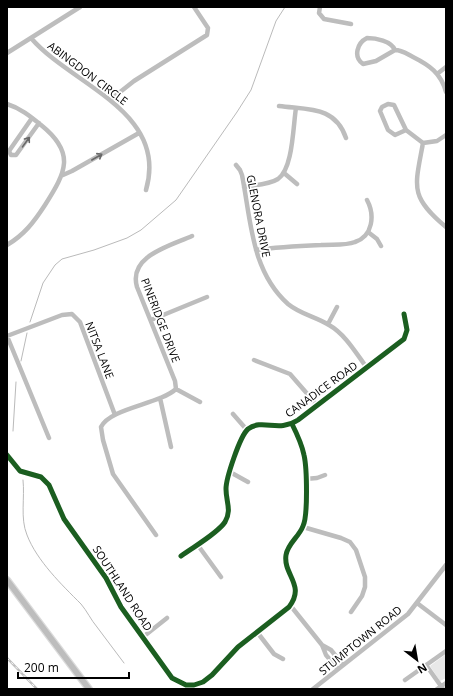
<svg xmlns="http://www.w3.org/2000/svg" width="453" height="696" font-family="'Open Sans',sans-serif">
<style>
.green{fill:#e8e8e8}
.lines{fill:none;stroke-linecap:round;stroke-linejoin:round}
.stream{stroke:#bababa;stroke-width:1}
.major-casing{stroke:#dbdbdb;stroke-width:8}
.minor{stroke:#bdbdbd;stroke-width:4.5}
.major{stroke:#bdbdbd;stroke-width:5.5}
.rail-casing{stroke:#bdbdbd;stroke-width:2.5}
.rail{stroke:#fff;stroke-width:1;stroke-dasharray:3;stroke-linecap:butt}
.cycleway-casing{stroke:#fff;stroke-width:8}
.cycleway{stroke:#1b5e20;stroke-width:5}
.oneway{stroke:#686868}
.labels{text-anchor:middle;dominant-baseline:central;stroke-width:3.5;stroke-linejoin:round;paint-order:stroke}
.street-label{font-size:11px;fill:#000;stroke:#fff}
</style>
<rect width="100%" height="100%" fill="#fff"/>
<path class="green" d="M446,654V678L440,681L430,666Z"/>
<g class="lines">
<path class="stream" d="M30,322L43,283L55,265L62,259L94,250L127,238L141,230L176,200L237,112L251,90L276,21L285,7
M21,361L27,333
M13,431L16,382
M23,480C25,498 20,518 27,535C37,561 62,585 81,604C87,611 91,620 97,627C106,639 115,651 124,663"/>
<defs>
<path id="major" d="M7,580L89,689"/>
</defs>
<use href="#major" class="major-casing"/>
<path class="minor" d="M320,7L319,13L324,19L351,24
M31,38C71,85 169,111 146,190
M367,38C376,38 391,41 395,50L376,61L363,64C353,57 357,43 367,38Z
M395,50C402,50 407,54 413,57C429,65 441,73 446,92
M7,53L80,7
M437,74L446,67
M110,100L134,81L207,35L208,28L194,7
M7,104C20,108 30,116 41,125C76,153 66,172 45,205C34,222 24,235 7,245
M388,104L394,105L406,130L395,135L388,130L380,111L382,107Z
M279,106C309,110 335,106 346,138
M32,118L9,151L11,155H16L39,123
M406,130L423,143L437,141L446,135
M423,143C415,187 409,196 446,227
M236,165L240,170L242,175C251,220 251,271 288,304C300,314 316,317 329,325C345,334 356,353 367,368
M284,173L297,184
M63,175L72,171L139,133
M244,187C255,185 268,185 278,179C293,169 293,126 296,108
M368,232L377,239L381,246
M256,250C278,247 299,246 321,245C332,244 345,246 355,242C373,236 375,215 367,200
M151,320L207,297
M328,324L337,307
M7,336L62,315L72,314L80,322L115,415
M7,336L49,438
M254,360L290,374L317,405
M176,389L175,381L137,287C128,256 170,246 192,236
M176,389L200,402
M160,398L171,447
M233,414L247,430
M7,455L20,471L41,477L49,485L64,519L106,578L121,607L172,678L186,685H194L203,682L212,675L238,647L289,607C306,585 283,575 286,555C288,543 299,537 303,526C308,516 307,468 304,455C302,445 297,434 292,424
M230,472L248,482
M305,479L317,478L325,475
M303,527L341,538L350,542L356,550L365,577V587L362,596L351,612
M156,535L113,474L103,440L101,427C110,408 160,404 176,389
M197,544L221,577
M181,556C193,547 217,534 225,522C232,510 226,502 226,489C226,478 240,436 248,429C263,418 278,433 298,420L404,339L407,330L404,314
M417,603L446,625
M290,605L322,645L326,655L338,669
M257,632L274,654L283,659
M143,637L167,618
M322,645L331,650L343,665
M426,665L443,689
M405,680L446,651
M313,689L408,614L446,565
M437,689L446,683"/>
<use href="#major" class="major"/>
<defs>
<path id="rail" d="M7,658L37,689"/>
</defs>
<use href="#rail" class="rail-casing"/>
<use href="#rail" class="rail"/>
<defs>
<path id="cycleway" d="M7,455L20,471L41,477L49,485L64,519L106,578L121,607L172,678L186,685H194L203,682L212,675L238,647L289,607C306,585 283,575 286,555C288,543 299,537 303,526C308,516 307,468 304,455C302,445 297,434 292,424
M181,556C193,547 217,534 225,522C232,510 226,502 226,489C226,478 240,436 248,429C263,418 278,433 298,420L404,339L407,330L404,314"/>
</defs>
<use href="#cycleway" class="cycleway-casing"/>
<use href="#cycleway" class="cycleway"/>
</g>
<defs><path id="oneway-shaft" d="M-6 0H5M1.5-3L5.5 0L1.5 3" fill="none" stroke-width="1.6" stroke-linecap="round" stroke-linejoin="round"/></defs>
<g class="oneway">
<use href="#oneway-shaft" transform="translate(26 142) rotate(-54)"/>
<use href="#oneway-shaft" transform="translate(97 157) rotate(-30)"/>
</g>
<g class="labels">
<g class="street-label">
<text transform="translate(88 73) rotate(37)">ABINGDON CIRCLE</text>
<text transform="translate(259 216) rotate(79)">GLENORA DRIVE</text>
<text transform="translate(161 320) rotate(69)">PINERIDGE DRIVE</text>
<text transform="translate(100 350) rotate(69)">NITSA LANE</text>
<text transform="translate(321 389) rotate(-36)">CANADICE ROAD</text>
<text transform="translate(123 588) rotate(57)">SOUTHLAND ROAD</text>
<text transform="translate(360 640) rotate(-39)">STUMPTOWN ROAD</text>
</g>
</g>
<rect width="453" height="696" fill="none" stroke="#000000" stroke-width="16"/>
<g transform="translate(417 660) rotate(149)" stroke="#ffffff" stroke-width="3" paint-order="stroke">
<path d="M0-3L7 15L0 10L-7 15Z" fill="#000000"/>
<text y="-6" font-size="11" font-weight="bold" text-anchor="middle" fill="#000000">N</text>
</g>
<path d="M18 672v6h111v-6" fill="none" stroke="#000000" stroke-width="2"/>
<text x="24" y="672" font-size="12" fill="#000000" stroke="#ffffff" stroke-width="3" paint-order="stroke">200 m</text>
</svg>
